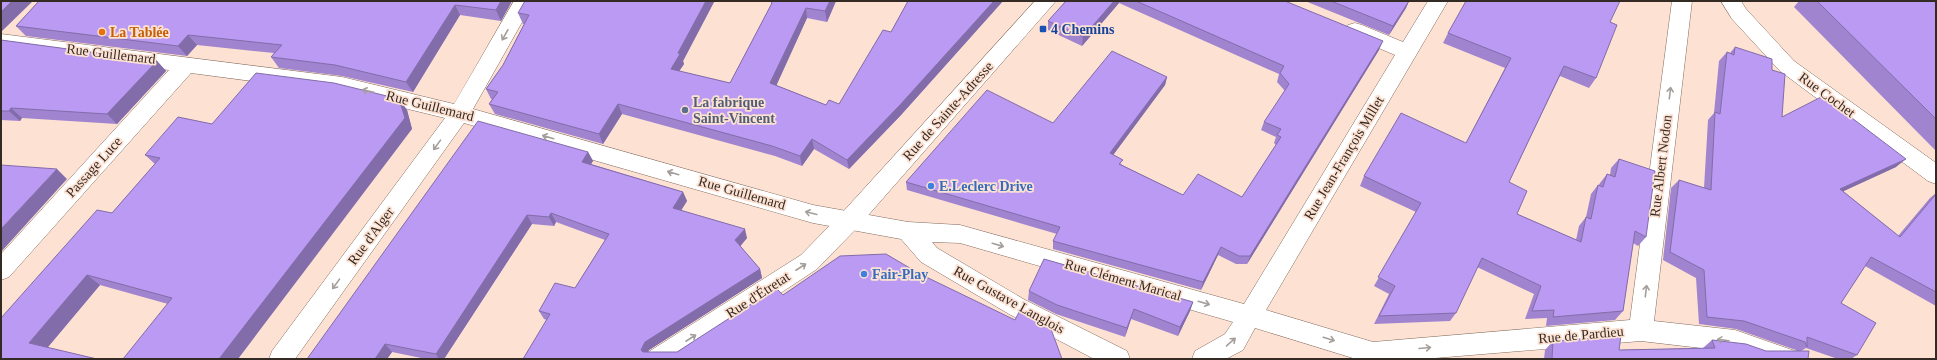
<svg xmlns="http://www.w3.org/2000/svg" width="1937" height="360" font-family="Georgia,serif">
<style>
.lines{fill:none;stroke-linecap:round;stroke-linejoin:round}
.minor-casing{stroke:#826b5e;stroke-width:1}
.major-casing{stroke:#826b5e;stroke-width:1}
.minor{fill:#fff;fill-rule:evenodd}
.major{fill:#fff;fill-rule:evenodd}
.wall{fill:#a084d0}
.shaded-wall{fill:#826ca9}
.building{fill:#ba9af2;stroke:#826ca9}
.oneway{stroke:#a49f9c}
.transit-dot{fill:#1a4fb4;stroke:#fde2d3;stroke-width:1.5}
.food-dot{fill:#e8710a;stroke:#fde2d3;stroke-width:1.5}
.service-dot{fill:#5c6f8a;stroke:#fde2d3;stroke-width:1.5}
.shop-dot{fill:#3f7fe0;stroke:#fde2d3;stroke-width:1.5}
.labels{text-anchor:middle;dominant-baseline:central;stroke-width:3.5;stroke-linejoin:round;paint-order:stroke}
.transit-label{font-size:14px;font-weight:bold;fill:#164399;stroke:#fde2d3;text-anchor:start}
.food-label{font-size:14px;font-weight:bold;fill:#c56008;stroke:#fde2d3;text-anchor:start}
.street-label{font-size:14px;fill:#342a24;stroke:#fde2d3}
.service-label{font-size:14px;font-weight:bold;fill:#4e5e75;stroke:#fde2d3;text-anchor:start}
.shop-label{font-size:14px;font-weight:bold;fill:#366cbe;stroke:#fde2d3;text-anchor:start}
</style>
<rect width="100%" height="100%" fill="#fde2d3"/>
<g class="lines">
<defs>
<path id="minor" d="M514,1H534L473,109L813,205L908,222L960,225L1244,304L1395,55L1348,35L1345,30L1348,25L1355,23L1362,25L1403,42L1428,1H1448L1266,310L1373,342L1630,320L1672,1H1692L1654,321L1735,330L1795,351L1798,359H1755L1735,352L1641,341L1423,359H1356L1255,328L1243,350L1226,359H1192L1195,351L1225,334L1233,322L960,243L932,242L937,248L1025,300L1127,351L1130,359H1094L1009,314L921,262L901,239L813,223L464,123L295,359H269L272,351L445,118L342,93L191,73L9,277L1,280V254L169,70L1,48V34L342,77L454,104Z
M1721,1H1741L1746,9L1794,61L1936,163V184L1928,181L1780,71L1732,19Z"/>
<path id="major" d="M1035,1H1056L857,228L817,269L680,359H647L650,351L801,255L841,214Z"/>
</defs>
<use href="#minor" class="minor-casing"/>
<use href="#major" class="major-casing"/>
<use href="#minor" class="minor"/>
<use href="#major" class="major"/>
</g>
<path class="wall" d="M39,1H512L501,21L460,15L413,92L342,76L279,68L271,57L274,53L197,45L187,56L26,36L16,26Z
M836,1L827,22L807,18L776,85L826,105L839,104L891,32L908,1H1003L901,115L849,169L814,149L802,166L775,156L622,114L603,144L495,114L489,104L492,99H491L486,89L503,65L524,24H523L518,13L714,2L683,61L684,64L679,71L730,83L771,5V2Z
M1066,1H1285L1379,50L1247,264H1236L1218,255L1201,290L1053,249V241L1057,234L907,190L906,182L1053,123L1167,77L1165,85L1113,155L1122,165L1183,195L1242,197L1276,145L1274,143L1276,137L1261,130L1264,122L1285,91L1277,82L1279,74L1119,3L1082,46L1048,30V21Z
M1305,1H1409L1406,8L1389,35Z
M1799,1H1936V151L1794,7Z
M1610,22L1596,78L1589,88L1560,76L1509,182L1517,214L1576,240L1579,226L1586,217L1591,194L1598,185H1599L1600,183L1607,174L1610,175L1611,168L1619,159L1646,237L1638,246L1633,243L1623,311L1615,320L1546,326L1547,318L1525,319L1534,294L1477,267L1456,313L1450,321L1374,324L1389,294L1374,286L1416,212L1360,186L1364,176L1466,143L1505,68L1443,43L1448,33Z
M1,40L157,61L166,71L117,124L22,118L20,121L1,120Z
M1735,47L1772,70L1782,117L1896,167L1843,191L1898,236L1930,198L1936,193V306L1865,266L1841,303L1857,355L1851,359H1838L1806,348L1801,351L1808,359H1544L1545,350L1553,341L1619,350L1703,348L1712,340L1766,351H1796V350L1736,329L1699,324L1696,278L1663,260L1671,188L1679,180L1704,188L1708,120L1714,113L1719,61L1727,52L1730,53Z
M399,99L407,110L412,129L168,304L100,285L47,348L1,359L112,213L155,164L145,155L212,124Z
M588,152L593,161L591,164L683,192L687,201L681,210L747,238L740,246L760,269L762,278L649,350L648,352H677L783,295L1062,359H523L547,320L544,319L539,311L575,288L605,240L556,222L554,226L532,224L444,359H426L392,352L387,359H307Z
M1029,291L1193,302L1190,311L1178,336L1131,319L1125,337L1056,314L1028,300Z"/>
<path class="shaded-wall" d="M12,1H33L1,32V12Z
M501,1H512L501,21L496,10Z
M706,1H714V2L683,61L684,64L674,79L671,69L678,53Z
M830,1H836L827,22L825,11Z
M994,1H1003L901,115L849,169L847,160Z
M1114,1H1119V3L1082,46L1083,37Z
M1409,1L1406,8L1389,35L1393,26Z
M455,5L460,15L413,92L406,82Z
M806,8L807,18L773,93L770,83Z
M188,35L197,45L187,56L178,46Z
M1383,41L1379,50L1247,264L1250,256Z
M157,61L166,71L117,124L107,114Z
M1167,77L1165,85L1108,162L1110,153Z
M399,99L407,110L412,129L238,359H219Z
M618,104L622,114L603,144L599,134Z
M11,108L22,118L20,121L9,111Z
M812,139L814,149L802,166L800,156Z
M588,152L593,161L587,171L582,162Z
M1906,159L1896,167L1831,197L1840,189Z
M57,169L67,179L1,252V229Z
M683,192L687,201L677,217L673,208Z
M551,213L556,222L554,226L549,217Z
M527,215L532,224L444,359H439L436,354Z
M745,229L747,238L738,249L735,240Z
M1221,247L1218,255L1201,290L1203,282Z
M760,269L762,278L649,350L646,358L641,350L645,342Z
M87,275L100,285L43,353L29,343Z
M1193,302L1190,311L1178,336L1180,327Z
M1134,309L1131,319L1125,337L1127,328Z
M385,344L392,352L387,359H375Z"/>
<path class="building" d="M1,1H12L1,12Z
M39,1H501L496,10L455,5L406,82L335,65L271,57L282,45L188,35L178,46L16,26Z
M525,1H706L678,53L680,54L671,69L730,83L772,3L771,2L772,1H830L825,11L806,8L770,83L826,105L829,100L839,104L883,30L891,32L908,1H994L900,105L847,160L812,139L800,156L772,146L618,104L599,134L489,104L498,92L486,89L503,65L529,15L518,13Z
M1066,1H1114L1083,37L1048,21Z
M1136,1H1285L1383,41L1250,256H1239L1221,247L1203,282L1053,241L1060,227L906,182L987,90L1053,123L1112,51L1167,77L1110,153L1123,160L1119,164L1183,195L1198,174L1242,197L1281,137L1277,135L1281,129L1264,122L1289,84L1280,73L1284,66Z
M1331,1H1409L1393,26Z
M1466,1H1620L1610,22L1617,25L1596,78L1564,66L1509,182L1527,191L1517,214L1581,242L1586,217L1591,219L1598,185L1603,187L1607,174L1615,177L1619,159L1655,171L1646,237L1635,231L1623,311L1553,317L1554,310L1532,311L1541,286L1482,258L1456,313L1379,316L1395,286L1378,277L1421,203L1364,176L1401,113L1466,143L1511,58L1448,33Z
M1817,1H1936V119Z
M1,40L157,61L107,114L11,108L9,111H1Z
M1735,47L1772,59V70L1785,74L1782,117L1823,96L1906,159L1840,189L1900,237L1936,194V292L1871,257L1841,303L1876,323L1857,355L1807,337V347L1805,342L1744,321L1707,317L1704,270L1670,252L1679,180L1711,190L1715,112L1720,114L1727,52L1734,55Z
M256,73L334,83L399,99L405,118L219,359H123L172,298L87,275L29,343L97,359H1V318L97,210L112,213L160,158L145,155L178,117L212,124Z
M478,121L588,152L582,162L683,192L673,208L745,229L735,240L760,269L645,342L641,350L643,352H677L776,288L783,295L840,256L886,254L920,274L1015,320L1019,312L1051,329L1062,359H523L550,314L539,311L555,283L575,288L609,234L551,213L549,217L527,215L436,354L385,344L375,359H307Z
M1,165L57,169L1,229Z
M1044,259L1193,302L1180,327L1134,309L1127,328L1057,305L1029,291Z
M1621,336L1619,350L1715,348L1712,340L1746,344L1766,351H1809L1808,359H1552L1553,341Z"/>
<defs><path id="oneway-shaft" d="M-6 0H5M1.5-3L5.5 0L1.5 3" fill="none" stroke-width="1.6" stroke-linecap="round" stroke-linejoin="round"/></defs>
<g class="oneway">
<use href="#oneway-shaft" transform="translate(505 35) rotate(119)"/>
<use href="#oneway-shaft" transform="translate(368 91) rotate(-167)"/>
<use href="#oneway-shaft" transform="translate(1670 93) rotate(-83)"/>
<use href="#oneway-shaft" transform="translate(548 137) rotate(-164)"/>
<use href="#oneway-shaft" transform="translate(437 145) rotate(126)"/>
<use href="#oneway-shaft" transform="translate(673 173) rotate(-164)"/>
<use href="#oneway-shaft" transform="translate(811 213) rotate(-166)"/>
<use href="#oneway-shaft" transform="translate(998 245) rotate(16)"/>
<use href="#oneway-shaft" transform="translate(801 267) rotate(-33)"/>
<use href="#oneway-shaft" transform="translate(336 284) rotate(126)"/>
<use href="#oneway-shaft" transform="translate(1646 291) rotate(-83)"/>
<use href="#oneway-shaft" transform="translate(1204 303) rotate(16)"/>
<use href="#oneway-shaft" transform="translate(691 338) rotate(-33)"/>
<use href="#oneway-shaft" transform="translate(1329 339) rotate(17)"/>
<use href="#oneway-shaft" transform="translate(1723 340) rotate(-173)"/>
<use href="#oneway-shaft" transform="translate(1231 342) rotate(-41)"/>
<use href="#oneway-shaft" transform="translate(1425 348) rotate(-5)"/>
</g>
<rect class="transit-dot" x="1039" y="25" width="8" height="8" rx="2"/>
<circle class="food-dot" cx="102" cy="32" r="4"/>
<circle class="service-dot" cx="685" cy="110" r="4"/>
<g class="shop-dot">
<circle cx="931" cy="186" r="4"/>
<circle cx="864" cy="274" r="4"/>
</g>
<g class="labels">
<g class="transit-label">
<text x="1051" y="29">4 Chemins</text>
</g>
<g class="food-label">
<text x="110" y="32">La Tablée</text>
</g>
<g class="street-label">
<text transform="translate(111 54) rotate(7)">Rue Guillemard</text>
<text transform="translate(1827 95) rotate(36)">Rue Cochet</text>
<text transform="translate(430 106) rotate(14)">Rue Guillemard</text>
<text transform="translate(948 111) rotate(-48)">Rue de Sainte-Adresse</text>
<text transform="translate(1344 158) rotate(-59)">Rue Jean-François Millet</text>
<text transform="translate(1661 166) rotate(-83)">Rue Albert Nodon</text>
<text transform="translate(94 167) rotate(-48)">Passage Luce</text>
<text transform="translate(742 193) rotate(16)">Rue Guillemard</text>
<text transform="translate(371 236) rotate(-54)">Rue d'Alger</text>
<text transform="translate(1123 280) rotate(16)">Rue Clément Marical</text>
<text transform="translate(758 295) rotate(-33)">Rue d'Étretat</text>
<text transform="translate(1009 300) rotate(29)">Rue Gustave Langlois</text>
<text transform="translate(1581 335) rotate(-5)">Rue de Pardieu</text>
</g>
<g class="service-label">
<text x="693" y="102">La fabrique<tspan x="693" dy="16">Saint-Vincent</tspan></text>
</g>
<g class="shop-label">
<text x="939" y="186">E.Leclerc Drive</text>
<text x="872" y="274">Fair-Play</text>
</g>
</g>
<rect width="1937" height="360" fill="none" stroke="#342a24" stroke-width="4"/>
</svg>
